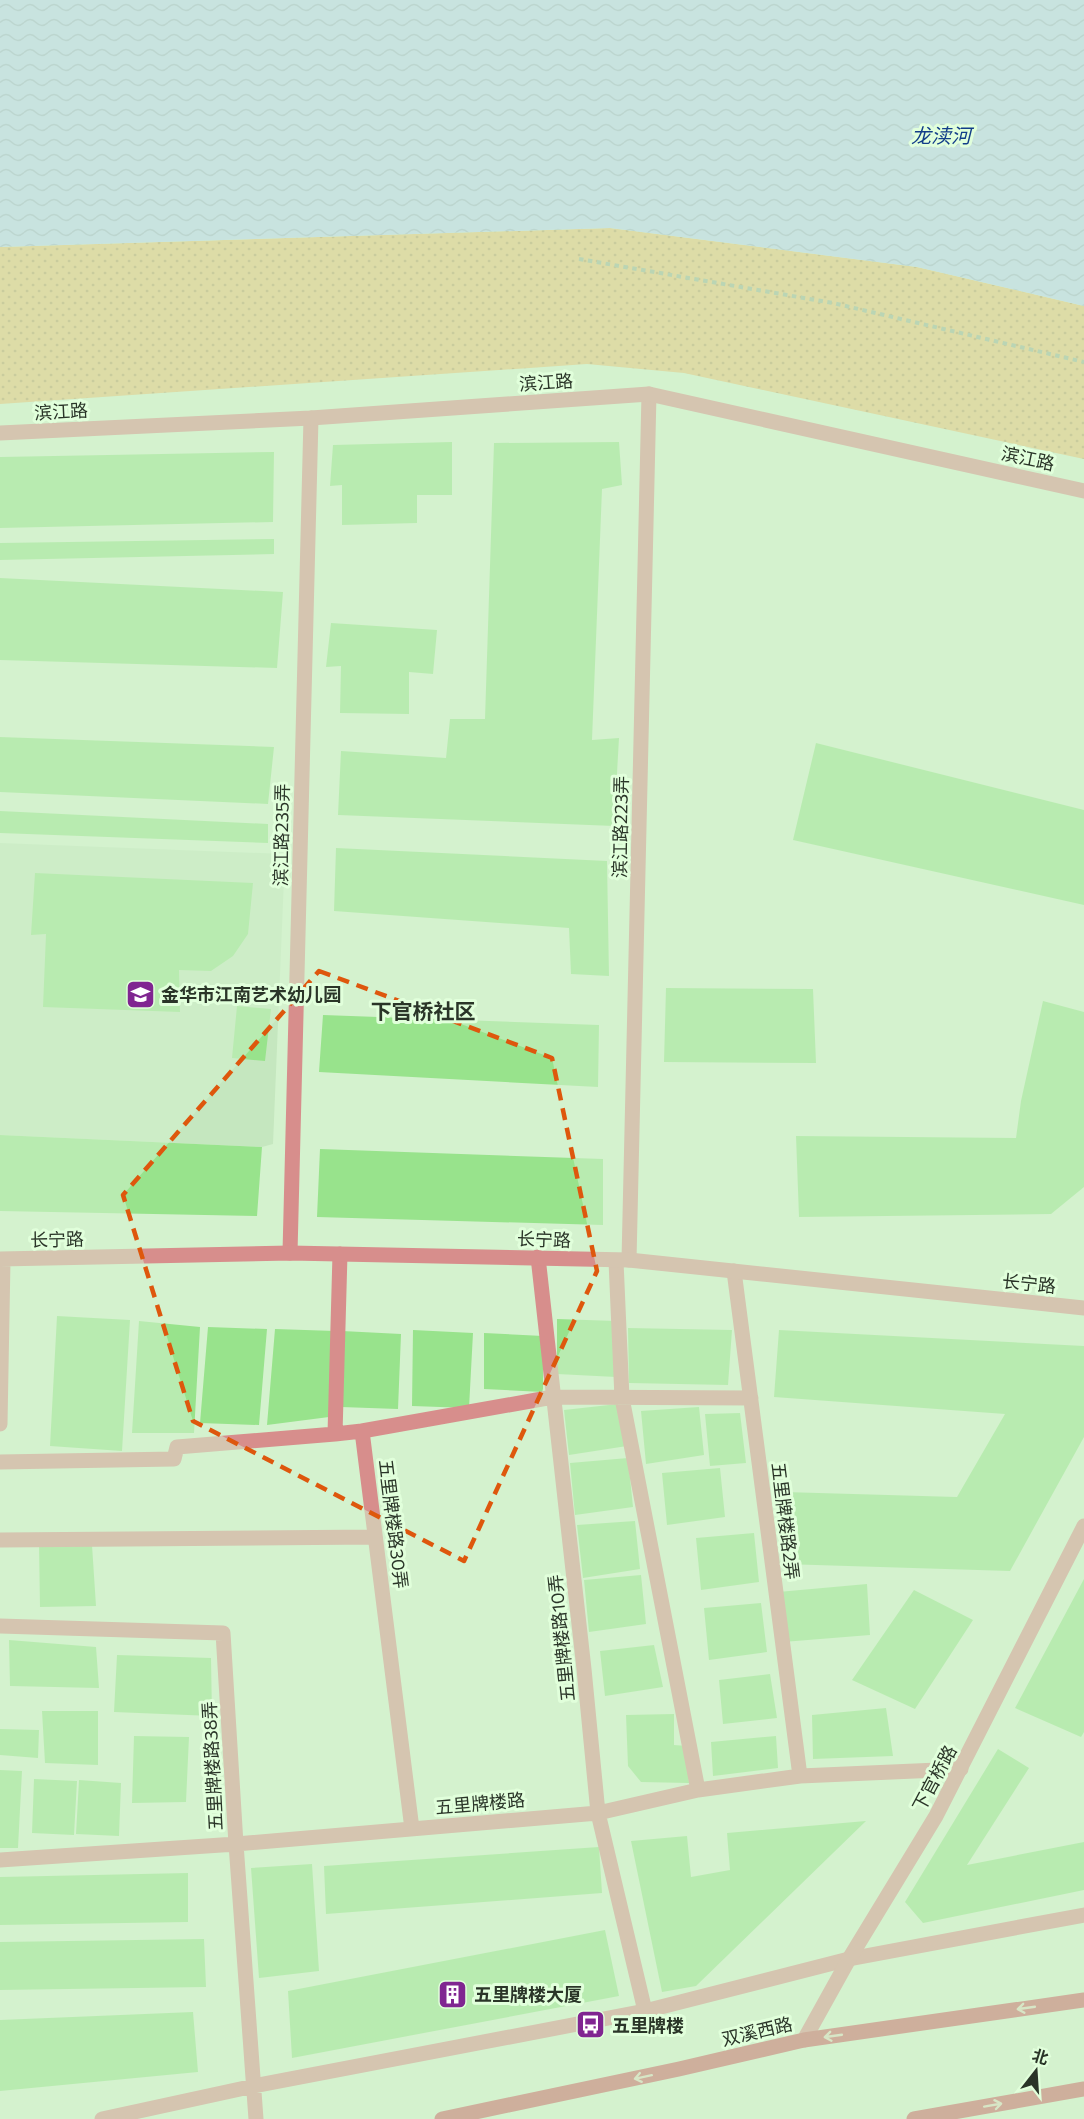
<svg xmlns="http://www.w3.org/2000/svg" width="1084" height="2119" font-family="Commissioner,'Noto Sans SC',sans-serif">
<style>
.built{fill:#c5e7bf}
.park{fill:url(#park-dots)}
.water{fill:url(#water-waves)}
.building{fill:#98e38c}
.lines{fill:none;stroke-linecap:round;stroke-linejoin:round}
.path{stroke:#9bb296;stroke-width:4;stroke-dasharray:4.5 4.5;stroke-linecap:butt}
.service{stroke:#d78e8c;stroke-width:15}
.minor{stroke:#d78e8c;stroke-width:15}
.tertiary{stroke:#d78e8c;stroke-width:15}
.secondary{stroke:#c85e60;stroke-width:15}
.oneway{stroke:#dbd7bc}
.marked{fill:none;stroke:#de570d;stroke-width:4.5;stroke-dasharray:12 8;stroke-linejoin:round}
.labels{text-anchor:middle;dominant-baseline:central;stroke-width:6;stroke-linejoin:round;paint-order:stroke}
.street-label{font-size:18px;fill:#2a3528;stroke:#e1ffdb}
.poi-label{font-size:18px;font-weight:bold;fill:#2a3528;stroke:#e1ffdb;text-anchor:start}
.water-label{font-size:20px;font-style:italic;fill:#123d89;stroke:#e1ffdb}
.quarter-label{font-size:21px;font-weight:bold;fill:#2a3528;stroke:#e1ffdb}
</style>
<defs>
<pattern id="park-dots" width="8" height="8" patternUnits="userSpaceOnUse" patternTransform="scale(1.5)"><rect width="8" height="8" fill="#e8c079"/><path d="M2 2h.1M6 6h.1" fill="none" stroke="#bc9d63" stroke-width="1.8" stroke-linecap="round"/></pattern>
<pattern id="water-waves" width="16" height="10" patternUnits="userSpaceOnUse" patternTransform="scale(1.5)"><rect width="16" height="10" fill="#bbd0f4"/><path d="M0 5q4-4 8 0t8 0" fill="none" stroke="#a1b3d1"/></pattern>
</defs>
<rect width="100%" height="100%" fill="#d4f2ce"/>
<path class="built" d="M0,843L285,854L273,1144L262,1147L0,1135Z"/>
<path class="park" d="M610,228L917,267L1084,306V459L684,373L587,364L0,404V247Z"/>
<path class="water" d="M0,0H1084V306L917,267L610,228L0,247Z"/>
<path class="building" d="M452,442V495H417V523L342,525V485L330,486L333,445Z
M619,442L622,485L602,489L592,740L619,738L614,826L338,815L341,751L446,758L450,719H485L494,443Z
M274,452L273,522L0,528V457Z
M274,539V554L0,560V543Z
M0,578L283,592L277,668L0,660Z
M331,623L437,630L433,674L409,672V714L340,713L341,666L326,667Z
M0,737L274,747L268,804L0,792Z
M816,743L1084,810V905L793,840Z
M0,811L268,824V843L0,833Z
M336,848L607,861L609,976L571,974L569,928L334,911Z
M35,873L253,883L248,934L233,956L211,971L179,970L180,1012L43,1007L46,934L31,935Z
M666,988L813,989L816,1063L664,1062Z
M1043,1001L1084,1012V1187L1051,1214L799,1217L796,1136L1016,1138L1021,1101Z
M237,1006L271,1009L265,1061L232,1058Z
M323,1015L599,1025L598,1087L319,1072Z
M0,1135L262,1147L257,1216L0,1211Z
M320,1149L603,1159V1225L317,1217Z
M57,1316L130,1320L122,1451L50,1446Z
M557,1319L616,1321V1377L557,1374Z
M139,1321L200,1327L194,1433H132Z
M208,1327L267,1329L259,1425L200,1423Z
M628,1328L732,1330L728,1385L629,1383Z
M275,1329L335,1331L329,1417L267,1425Z
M413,1330L473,1333L469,1408L412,1406Z
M779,1330L1084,1346V1437L1010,1571L783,1564L784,1492L957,1497L1005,1414L774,1397Z
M342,1331L401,1334L398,1409L341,1407Z
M484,1333L543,1336V1392L484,1389Z
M618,1404L627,1446L569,1455L564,1410Z
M699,1407L704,1455L646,1464L641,1411Z
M740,1413L746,1463L710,1466L705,1414Z
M628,1458L633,1507L575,1515L570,1463Z
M720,1468L725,1517L667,1525L662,1473Z
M635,1521L640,1569L583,1578L577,1525Z
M754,1533L759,1582L701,1590L696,1538Z
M39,1543L92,1545L96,1606L40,1607Z
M641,1575L646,1624L589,1632L584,1580Z
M1084,1579V1732L1081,1737L1015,1708Z
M867,1584L870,1635L783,1642L778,1592Z
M914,1590L973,1620L915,1709L852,1680Z
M761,1603L767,1652L709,1660L704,1608Z
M9,1640L96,1647L99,1688L10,1686Z
M654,1645L663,1687L605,1696L600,1651Z
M117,1655L211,1658L212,1716L114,1712Z
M770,1674L777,1718L723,1724L719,1680Z
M886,1708L893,1756L813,1759L812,1715Z
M42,1711H98V1765L45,1763Z
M674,1714V1745L687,1746L689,1783L641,1782L628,1766L626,1715Z
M0,1729L39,1730L38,1758L0,1755Z
M134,1736L189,1737L186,1802L132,1803Z
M776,1736L778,1768L713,1776L711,1742Z
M998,1749L1029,1768L967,1865L1084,1842V1890L923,1923L905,1902Z
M0,1770L22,1771L18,1848H0Z
M34,1779L77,1781L74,1835L32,1833Z
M79,1780L121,1783L119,1836L76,1834Z
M866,1821L696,1986L662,1992L631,1841L687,1836L691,1877L730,1870L727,1833Z
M599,1847L602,1893L326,1914L324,1866Z
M312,1864L319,1971L259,1978L251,1868Z
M188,1873V1922L0,1925V1877Z
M605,1930L619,1996L292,2058L288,1991Z
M204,1939L206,1987L0,1990V1942Z
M193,2012L198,2072L0,2091V2020Z"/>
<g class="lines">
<path class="path" d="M579,259L833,303L1084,362"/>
<path class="service" d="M290,1253L311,418
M340,1254L335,1434L362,1431L412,1829
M538,1257L584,1669L598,1813L645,2011
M629,1260L649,394
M616,1261L622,1398L698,1790
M734,1271L800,1776
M362,1431L553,1397L751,1398
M0,1462L174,1459L177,1447L335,1434
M0,1540L375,1537
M0,1626L223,1633L236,1844L256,2119
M0,1860L236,1844L598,1813L698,1790L800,1776L961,1769
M102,2119L254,2086L645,2011L849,1959L1084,1915"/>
<path class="minor" d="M0,433L311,418L649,394L1084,491
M0,1259L290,1253L629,1260L1084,1308
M0,1424L3,1260"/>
<path class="tertiary" d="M804,2040L849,1959L936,1816L1084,1526"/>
<path class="secondary" d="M442,2119L679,2069L804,2040L1084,2000
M914,2119L1084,2089"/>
</g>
<defs><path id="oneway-shaft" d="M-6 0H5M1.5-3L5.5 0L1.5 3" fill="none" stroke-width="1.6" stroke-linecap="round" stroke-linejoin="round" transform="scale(1.5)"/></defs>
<g class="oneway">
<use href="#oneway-shaft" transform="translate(1026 2008) rotate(172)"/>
<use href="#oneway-shaft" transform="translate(833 2036) rotate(172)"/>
<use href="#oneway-shaft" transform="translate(643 2077) rotate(168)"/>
<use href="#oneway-shaft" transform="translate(993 2105) rotate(-10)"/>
</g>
<path d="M0 0H1084V2119H0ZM319,971L552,1058L597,1271L464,1561L193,1421L123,1195Z" fill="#d4f2ce" fill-opacity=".55" fill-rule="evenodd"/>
<path class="marked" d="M319,971L552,1058L597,1271L464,1561L193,1421L123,1195Z"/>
<defs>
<symbol id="school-square" viewBox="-11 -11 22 22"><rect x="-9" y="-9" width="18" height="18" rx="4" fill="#802591" stroke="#e1ffdb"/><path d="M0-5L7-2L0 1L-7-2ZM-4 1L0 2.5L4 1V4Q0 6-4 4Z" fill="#fff"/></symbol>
<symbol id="building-square" viewBox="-11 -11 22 22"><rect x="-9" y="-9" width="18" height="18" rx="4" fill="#802591" stroke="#e1ffdb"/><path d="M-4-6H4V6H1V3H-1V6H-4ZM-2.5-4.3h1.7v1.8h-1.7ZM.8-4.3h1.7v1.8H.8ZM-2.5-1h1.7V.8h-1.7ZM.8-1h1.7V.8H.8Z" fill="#fff"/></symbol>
<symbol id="bus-square" viewBox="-11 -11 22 22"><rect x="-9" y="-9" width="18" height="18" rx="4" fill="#802591" stroke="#e1ffdb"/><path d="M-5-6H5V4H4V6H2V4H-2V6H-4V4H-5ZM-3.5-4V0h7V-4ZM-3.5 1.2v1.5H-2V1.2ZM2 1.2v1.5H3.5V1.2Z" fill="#fff"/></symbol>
</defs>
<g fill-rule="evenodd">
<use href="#school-square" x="124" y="978" width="33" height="33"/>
<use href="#building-square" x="436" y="1978" width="33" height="33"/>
<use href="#bus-square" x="574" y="2008" width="33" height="33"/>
</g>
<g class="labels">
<g class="street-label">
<text transform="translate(546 382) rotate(-4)">滨江路</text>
<text transform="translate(61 411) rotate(-3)">滨江路</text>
<text transform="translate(1028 458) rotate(12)">滨江路</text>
<text transform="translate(620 827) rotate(-89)">滨江路223弄</text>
<text transform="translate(281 835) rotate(-89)">滨江路235弄</text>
<text transform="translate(57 1239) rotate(-1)">长宁路</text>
<text transform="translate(544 1239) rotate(2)">长宁路</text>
<text transform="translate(1029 1283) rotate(6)">长宁路</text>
<text transform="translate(786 1521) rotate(83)">五里牌楼路2弄</text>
<text transform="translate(394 1524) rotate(83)">五里牌楼路30弄</text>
<text transform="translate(561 1638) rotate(-96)">五里牌楼路10弄</text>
<text transform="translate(212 1766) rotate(-93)">五里牌楼路38弄</text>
<text transform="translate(934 1778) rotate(-62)">下官桥路</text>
<text transform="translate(480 1803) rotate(-5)">五里牌楼路</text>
<text transform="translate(757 2031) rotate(-13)">双溪西路</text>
</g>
<g class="poi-label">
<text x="161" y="994">金华市江南艺术幼儿园</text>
<text x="474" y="1994">五里牌楼大厦</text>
<text x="612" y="2025">五里牌楼</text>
</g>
<g class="water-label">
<text x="941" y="135">龙渎河</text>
</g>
<g class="quarter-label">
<text x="423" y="1010">下官桥社区</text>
</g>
</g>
<g transform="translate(1036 2071) rotate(17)" stroke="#e1ffdb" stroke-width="4.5" paint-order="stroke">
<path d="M0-4.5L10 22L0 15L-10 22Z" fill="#2a3528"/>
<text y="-9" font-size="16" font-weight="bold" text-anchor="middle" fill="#2a3528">北</text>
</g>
</svg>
